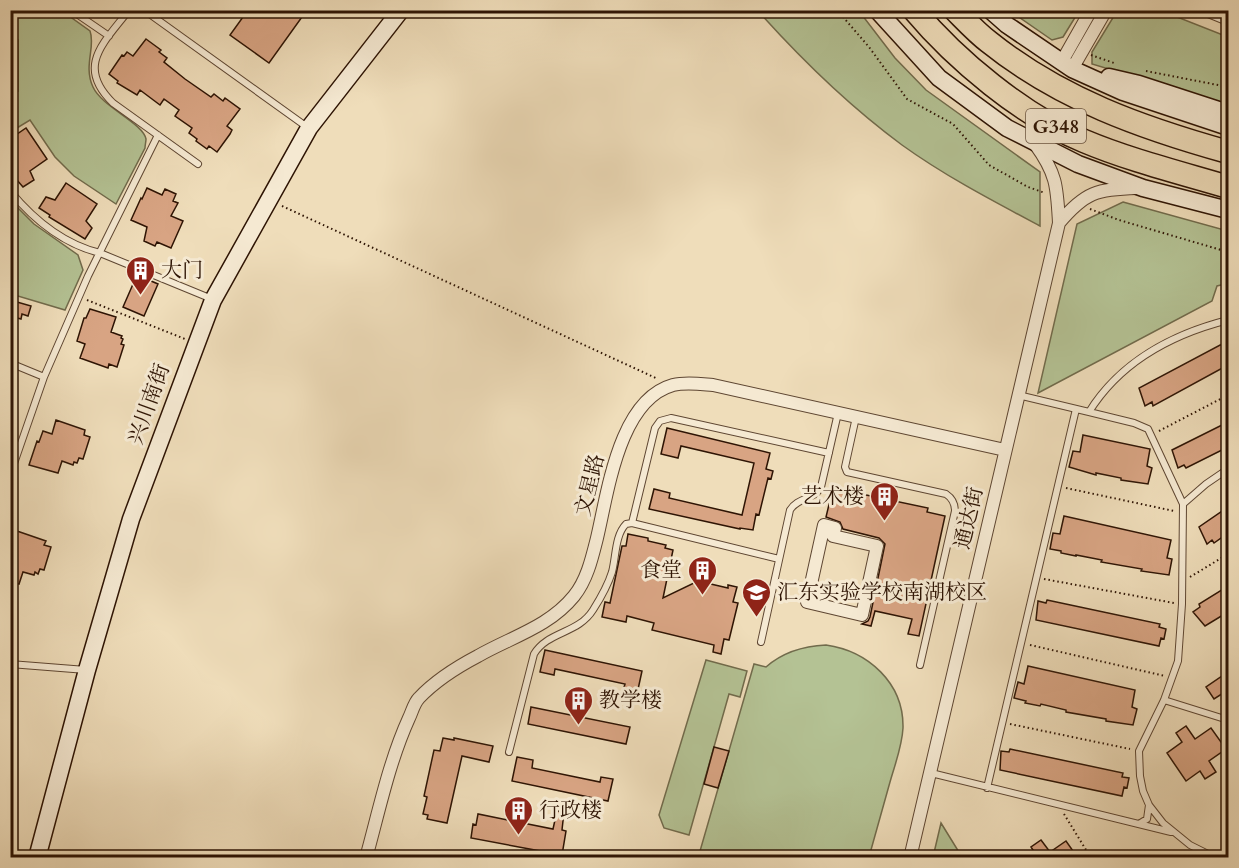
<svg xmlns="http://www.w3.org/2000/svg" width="1239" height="868" font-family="Cardo,'Noto Serif SC',serif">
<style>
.green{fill:#b4c294;stroke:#716b4c;stroke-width:1.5}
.building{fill:#d8a483;stroke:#2e1404;stroke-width:1.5}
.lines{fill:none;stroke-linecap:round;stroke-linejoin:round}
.lane-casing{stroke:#5e4632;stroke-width:8}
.street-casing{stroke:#5e4632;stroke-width:14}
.secondary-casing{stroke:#2e1404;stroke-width:19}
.highway-casing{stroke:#2e1404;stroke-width:25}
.path{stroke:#2e1404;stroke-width:2;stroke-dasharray:1.5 3;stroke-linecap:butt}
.lane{stroke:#f5e9d2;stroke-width:6}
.street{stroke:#f5e9d2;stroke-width:12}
.secondary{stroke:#f5e9d2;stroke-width:16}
.highway{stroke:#efddba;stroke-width:22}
.labels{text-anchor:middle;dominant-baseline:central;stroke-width:6;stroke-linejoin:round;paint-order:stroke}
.shield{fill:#f5e9d2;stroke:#6a5442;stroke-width:1.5}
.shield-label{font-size:20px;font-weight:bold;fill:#2e1404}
.poi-label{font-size:21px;fill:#2e1404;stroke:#f5e9d2;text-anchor:start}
.street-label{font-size:21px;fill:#2e1404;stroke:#f5e9d2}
</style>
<rect width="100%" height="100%" fill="#efddba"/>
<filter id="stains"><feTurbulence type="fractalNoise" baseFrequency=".00333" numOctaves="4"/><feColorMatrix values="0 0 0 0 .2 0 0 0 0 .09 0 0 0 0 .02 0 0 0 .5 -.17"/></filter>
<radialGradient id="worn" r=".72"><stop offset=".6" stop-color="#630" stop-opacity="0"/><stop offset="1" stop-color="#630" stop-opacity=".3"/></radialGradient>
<path class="green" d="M11,10L62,11L90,31C96,46 83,66 93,87C102,107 143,123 146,139C146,142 145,145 145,148L116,204L74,176L55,157L30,120L12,131L11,130V92L18,91V40H11Z
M758,11H859L895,58L926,90L1040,172V226C993,201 945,176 902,145C849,106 801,59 758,11Z
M1010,11H1079L1063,37L1052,40Z
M1117,11H1162L1228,37V105L1092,64V52Z
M10,200L34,224L78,255L83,270L65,310L11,294Z
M1123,202L1228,231V288L1225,284L1217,286L1212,301L1038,393L1077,224Z
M826,645C868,651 904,683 903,728C902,747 895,764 890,782C883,807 876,832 869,857L698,858L754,664L766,667C783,652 803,646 826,645Z
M706,660L747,671L740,697L729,694L689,835L664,828L659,815Z
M941,823L962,857H933Z"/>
<path class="building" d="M248,10H307L269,63L230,35Z
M146,39L161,50L159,52L167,58L164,62L185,79L211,97L214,94L223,101L225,98L240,109L227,126L232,130L230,134L217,152L209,146L207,149L196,141L197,139L189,133L192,128L175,116L179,110L164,99L160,105L140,90L137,95L117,83L118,81L109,74L122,55L124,56L127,52L133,56Z
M26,128L47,159L30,171L34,180L23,187L10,172V139Z
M66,183L97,204L86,221L92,228L85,239L49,217L50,215L39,208L46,197L55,200Z
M147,188L162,195L165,189L176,194L173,201L178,203L171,216L183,221L171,248L157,242L155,246L144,241L147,227L131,220L141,198L142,199Z
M137,275L158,284L144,316L123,307Z
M10,300L31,306L28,316L22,314L21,319L10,316Z
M90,309L116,317L111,332L122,336L121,338L123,339L121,344L124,345L117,367L109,364L108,368L80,358L85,344L77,341L84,318H86Z
M1222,344L1226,351L1228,350V365L1153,406L1152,402L1145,406L1139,388Z
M56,420L85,430L84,435L90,437L83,459L79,458L77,463L74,462L73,465L62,461L58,473L29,465L37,441L39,442L43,431L52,434Z
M1228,422V447L1186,468L1184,465L1178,468L1172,450Z
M667,428L770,453L766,469L773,471L771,479L768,478L759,515L756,514L753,530L740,528V529L649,509L654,489L670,493L669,498L742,515L754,463L681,446L678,458L661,454Z
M1083,435L1150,449L1147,466L1152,468L1148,484L1121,480V478L1096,473V475L1069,467L1073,451L1080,452Z
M833,488L928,508L927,512L945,516L919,636L908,634L912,619L875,611L871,626L862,624L868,621L870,617L885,544L879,538L843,529L840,522L826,517Z
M1228,507V533L1214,543L1212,540L1207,544L1199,527Z
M1064,516L1171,540L1167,558L1172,559L1169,575L1141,571L1142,569L1101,562L1102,560L1076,555V556L1061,553V551L1050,549L1053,533L1060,534Z
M17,531L46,541L44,545L51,547L44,570L40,569L38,574L35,572L34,575L23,572L19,584L10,582V544L12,545Z
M628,534L648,538V541L666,545L665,548L673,550L663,598L698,581L728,588V585L737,587L733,602L738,603L729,640L724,639L721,654L713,652L714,645L652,630L654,623L627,616L626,622L602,617L605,602L610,603L622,546H626Z
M1228,586V612L1205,626L1193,612L1200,607L1199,604Z
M1047,600L1160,624L1159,627L1166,629L1164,639L1161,638L1159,646L1036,620L1038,601L1046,603Z
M545,650L642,671L637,694L623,691L625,684L555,669L554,675L540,672Z
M1028,666L1135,690L1132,707L1137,709L1133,725L1106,721V719L1066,712V710L1041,704L1040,706L1025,703L1026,701L1014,698L1018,682L1024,684Z
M1228,672V690L1214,699L1206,687Z
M531,707L630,727L626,744L528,724Z
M1186,726L1195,739L1211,728L1226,749L1209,761L1216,772L1205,779L1200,771L1186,781L1167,753L1182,742L1176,733Z
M443,738L454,740V738L493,746L489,762L462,756L447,823L427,819L428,815L423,814L427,797L424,796L434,750L440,751Z
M714,747L729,751L718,788L704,784Z
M1010,749L1123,773L1122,777L1129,778L1127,788L1124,787L1122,796L1000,770L1001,751L1009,752Z
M517,757L533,760L532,768L600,782L601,777L613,779L608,801L512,781Z
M557,811L564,812L562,830L566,831L562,855L471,838L473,824L476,825L478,814L553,829Z
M1041,840L1050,852L1066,841L1078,858H1038L1031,847Z"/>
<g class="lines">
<defs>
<path id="lane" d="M71,10L109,36
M129,10C104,43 75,66 113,103L198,164
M144,10L307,127
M10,191C34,220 63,244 100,253L212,299
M10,363L44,377
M1018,395L1089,412C1120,362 1173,334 1228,320
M1089,412L1134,423L1148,429L1183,504L1182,604L1178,661L1164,700L1139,751L1140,776L1143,791L1149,805L1163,823L1190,845L1216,858
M856,417L845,467L847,472L946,494C952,498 955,504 955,511L920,665
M10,475L44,377L88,276L158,135
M1183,504L1206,484L1228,469
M632,523L655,428L660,421L671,418L829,453
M761,642L790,510C798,497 814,500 821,487L838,413
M10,664L86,670
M1164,700L1228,720
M509,752L534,654C548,631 578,634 593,610C600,599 608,585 612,572C616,557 615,535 626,524L632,523L779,559
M931,773L1171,832
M987,788L1076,409
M1139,824L1147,819L1149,805"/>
<path id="street" d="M1206,10L1228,19
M1061,63L1091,10
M1072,69L1106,10
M1035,144C1057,174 1057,187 1059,223C1085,192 1097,189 1137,188
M824,525L835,528L833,536L877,546L862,615L807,602Z
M366,858C379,811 389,762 409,718C412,712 414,703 419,698C435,681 457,667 478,656C511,637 549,627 574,596C587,580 592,558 597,538C608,492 619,400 673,385C686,382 700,384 713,385L1005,450
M910,858L1059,223"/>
<path id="secondary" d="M877,10L939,78L1007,128L1078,164L1143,188L1228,210
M990,10L1007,25L1072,69L1123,92L1228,127
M1109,77L1139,84L1228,113
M37,858L87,670L131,519L213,300L309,128L401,10"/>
<path id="highway" d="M914,10C956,60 1023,116 1084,141C1129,160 1181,173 1228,187
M955,10C966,21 977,33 989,42C1060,99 1142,128 1228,152"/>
</defs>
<use href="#lane" class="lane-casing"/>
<use href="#street" class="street-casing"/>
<use href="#secondary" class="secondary-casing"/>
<use href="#highway" class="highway-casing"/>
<path class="path" d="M837,10L869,47L907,99L953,124L989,165L1028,187L1045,193
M1091,55L1114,63
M1146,71L1228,87
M282,206L658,379
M1090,209L1119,220L1228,252
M87,300L185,339
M1159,431L1228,395
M1066,488L1174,511
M1190,577L1228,554
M1044,579L1174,603
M1030,645L1165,676
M1010,724L1130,749
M1064,814L1091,858"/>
<use href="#lane" class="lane"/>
<use href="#street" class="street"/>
<use href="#secondary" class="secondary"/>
<use href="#highway" class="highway"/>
</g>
<defs>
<symbol id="building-pin" viewBox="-11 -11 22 30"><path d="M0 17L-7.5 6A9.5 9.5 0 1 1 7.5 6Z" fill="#8f2418" stroke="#f5e9d2"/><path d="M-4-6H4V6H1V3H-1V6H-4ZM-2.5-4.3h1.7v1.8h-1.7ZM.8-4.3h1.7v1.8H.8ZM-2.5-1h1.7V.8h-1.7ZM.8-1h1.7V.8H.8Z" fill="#fff"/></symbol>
<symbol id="school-pin" viewBox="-11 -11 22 30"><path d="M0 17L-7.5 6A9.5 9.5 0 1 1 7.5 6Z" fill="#8f2418" stroke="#f5e9d2"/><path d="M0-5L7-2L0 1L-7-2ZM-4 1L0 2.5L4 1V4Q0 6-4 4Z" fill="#fff"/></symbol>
</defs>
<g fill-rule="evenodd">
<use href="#building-pin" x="124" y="254" width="33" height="45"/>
<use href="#building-pin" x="868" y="480" width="33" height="45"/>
<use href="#building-pin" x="686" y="554" width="33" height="45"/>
<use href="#school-pin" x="740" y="576" width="33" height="45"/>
<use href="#building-pin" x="562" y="684" width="33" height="45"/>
<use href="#building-pin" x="502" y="794" width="33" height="45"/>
</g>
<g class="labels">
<rect class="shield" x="1026" y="109" width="60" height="34" rx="4.5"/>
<g class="shield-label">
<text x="1056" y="126">G348</text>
</g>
<g class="poi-label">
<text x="161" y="270">大门</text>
<text x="864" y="496" text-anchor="end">艺术楼</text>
<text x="682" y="570" text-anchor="end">食堂</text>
<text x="777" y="592">汇东实验学校南湖校区</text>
<text x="599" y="700">教学楼</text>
<text x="539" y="810">行政楼</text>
</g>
<g class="street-label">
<text transform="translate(149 404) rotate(-70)">兴川南街</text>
<text transform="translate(590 485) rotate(-76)">文星路</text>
<text transform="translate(969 518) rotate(-77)">通达街</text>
</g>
</g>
<rect width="1239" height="868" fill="none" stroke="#efddba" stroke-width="36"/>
<rect x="12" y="12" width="1215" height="844" fill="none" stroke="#2e1404" stroke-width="3"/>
<rect x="18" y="18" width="1203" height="832" fill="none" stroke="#2e1404" stroke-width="1.5"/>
<rect width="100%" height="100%" filter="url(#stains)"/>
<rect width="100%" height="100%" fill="url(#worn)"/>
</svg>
